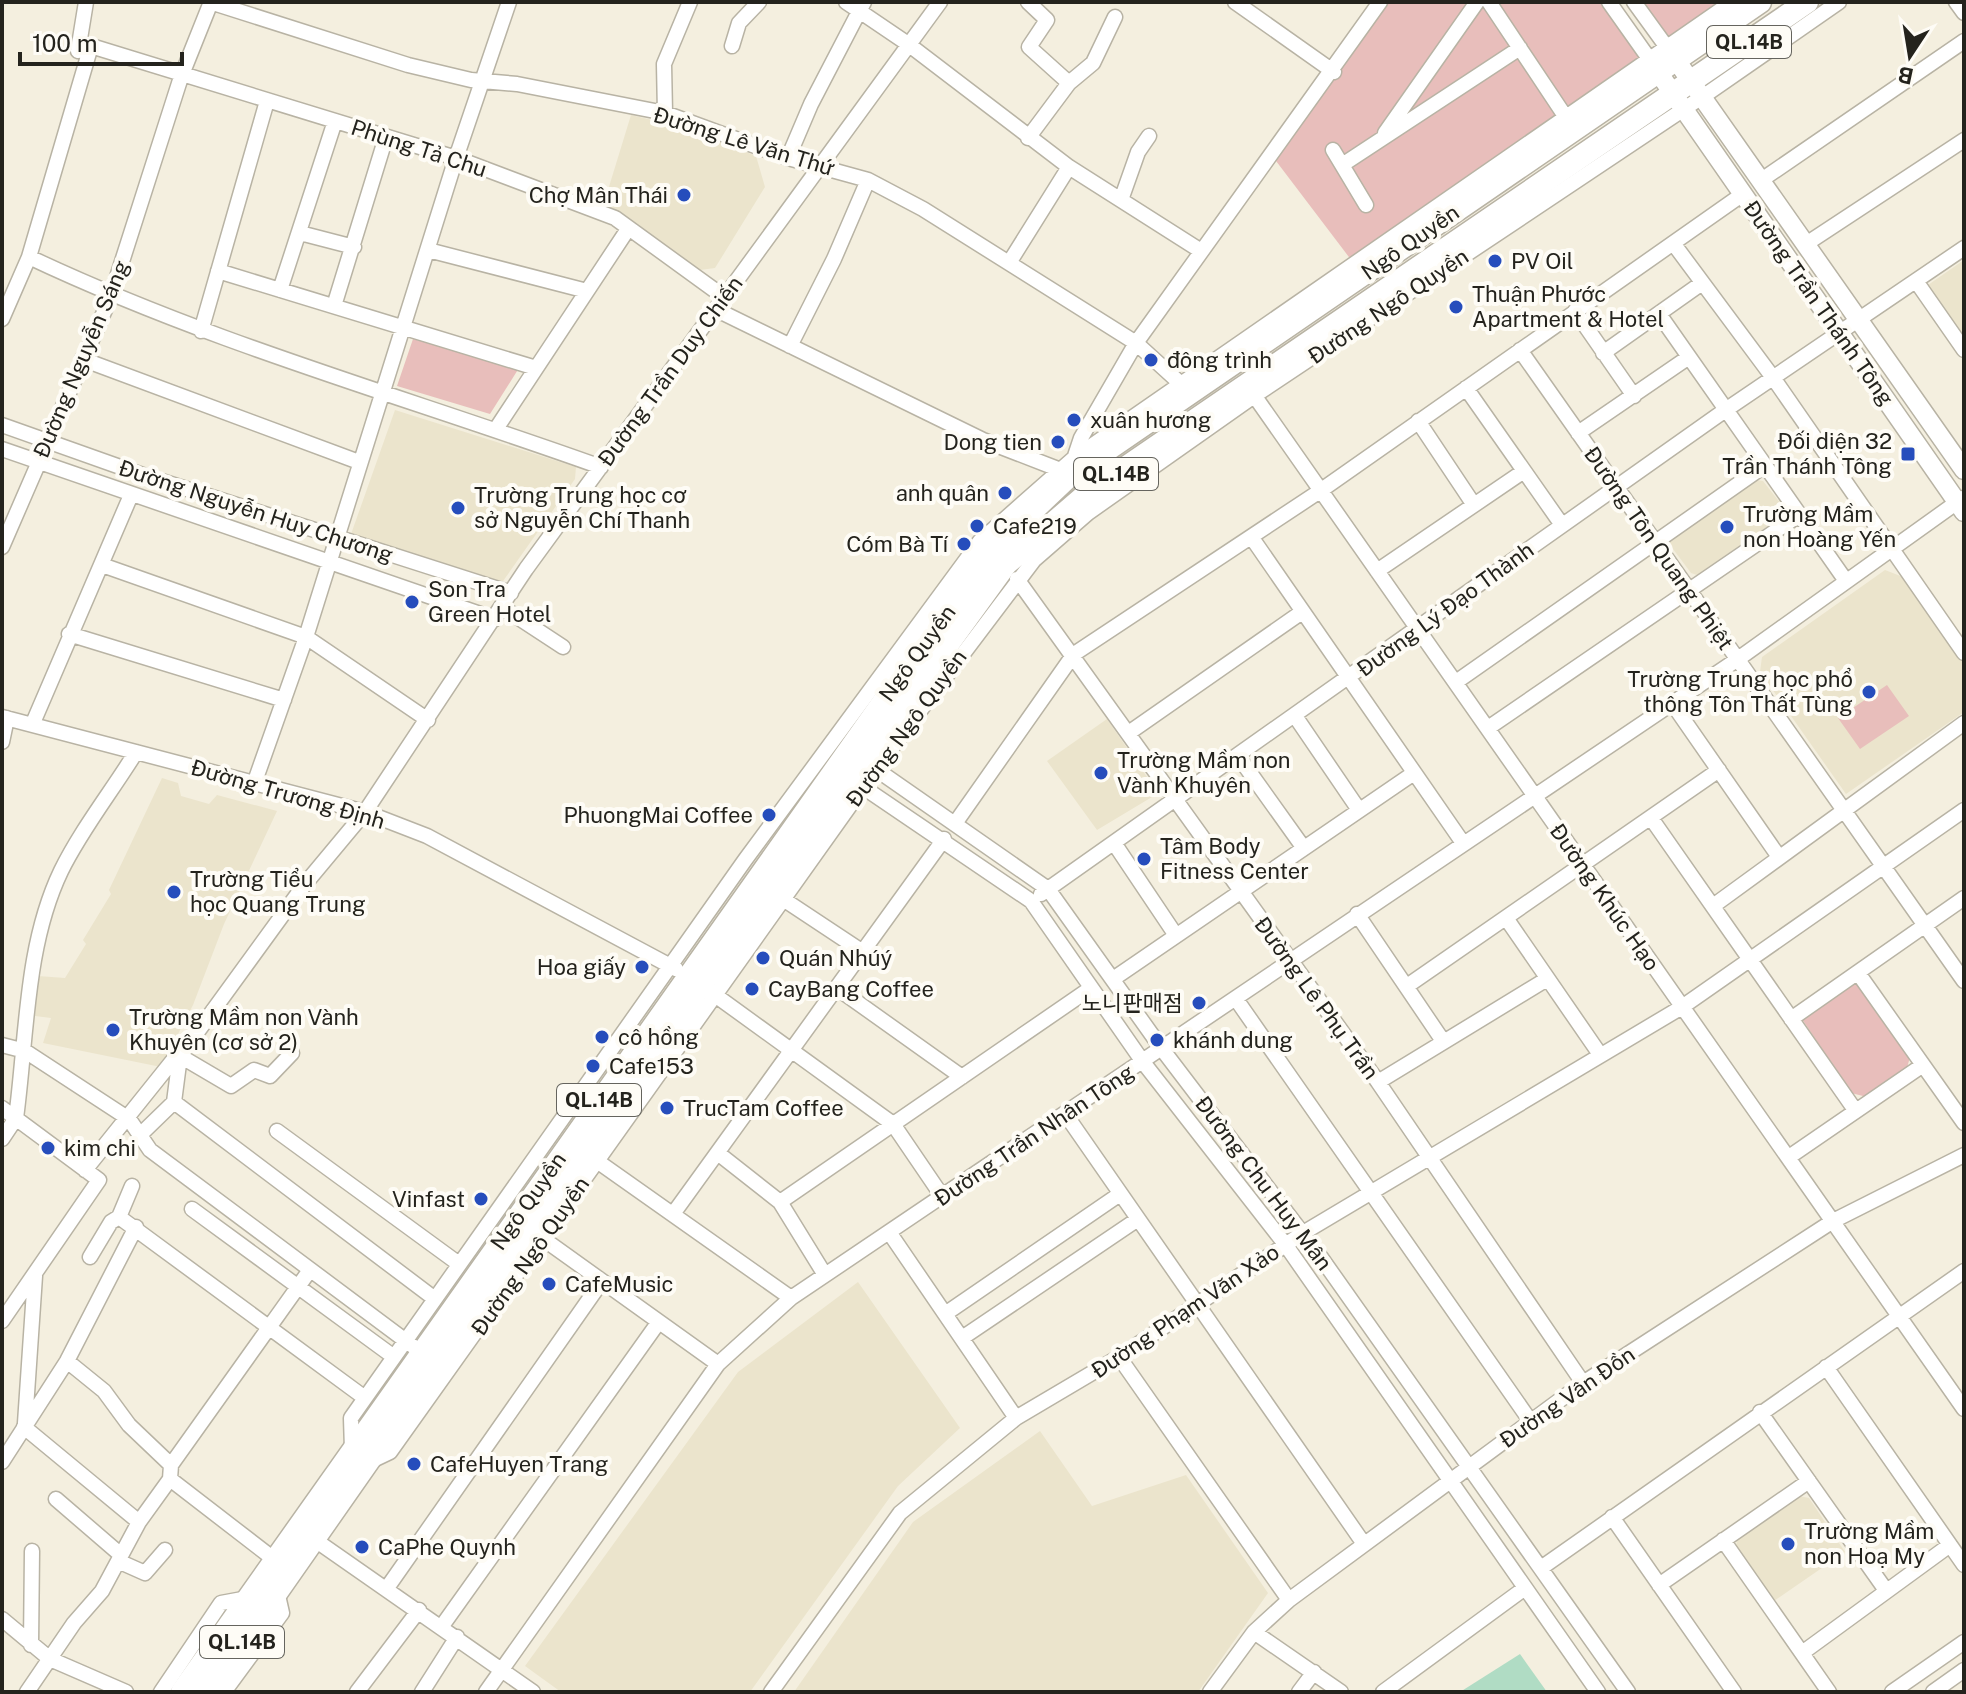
<svg xmlns="http://www.w3.org/2000/svg" width="1966" height="1694" font-family="'Public Sans','Noto Sans KR',sans-serif">
<style>
.built{fill:#ebe4cc}
.green{fill:#e8bebb}
.water{fill:#b0dcc4}
.lines{fill:none;stroke-linecap:round;stroke-linejoin:round}
.minor-casing{stroke:#b8b3a4;stroke-width:17}
.major-casing{stroke:#b8b3a4;stroke-width:21}
.highway-casing{stroke:#b8b3a4;stroke-width:25}
.minor{stroke:#fff;stroke-width:14}
.major{stroke:#fff;stroke-width:18}
.highway{stroke:#fff;stroke-width:22}
.poi-dot{fill:#264dbc;stroke:#fefcf6;stroke-width:3}
.labels{text-anchor:middle;dominant-baseline:central;stroke-width:8;stroke-linejoin:round;paint-order:stroke}
.shield{fill:#fefcf6;stroke:#65645e;stroke-width:2}
.shield-label{font-size:20px;font-weight:bold;fill:#24231d}
.street-label{font-size:22px;fill:#24231d;stroke:#fefcf6}
.poi-label{font-size:22px;fill:#24231d;stroke:#fefcf6;text-anchor:start}
</style>
<rect width="100%" height="100%" fill="#f4efdf"/>
<path class="built" d="M631,115L686,128L756,156L765,187L715,268L700,270L604,203Z
M1964,260V336L1928,285Z
M395,410L576,467L575,479L501,584L350,537Z
M1756,480L1763,481L1785,509L1784,515L1697,575L1691,573L1670,545V539Z
M1885,570L1903,577L1964,662V712L1846,794L1760,672L1762,657Z
M1107,719L1156,790L1152,797L1097,830L1047,761Z
M162,778L178,783L181,796L209,804L217,795L277,811L224,924L193,1005L161,1067L43,1043L51,1018L35,1016L38,976L65,978L86,944L83,940L111,894L109,890Z
M858,1282L960,1428L898,1486L750,1692H561L525,1666L738,1372Z
M1040,1431L1092,1506L1186,1475L1268,1593L1198,1692H794L913,1522Z
M1799,1496L1809,1498L1845,1552L1774,1601L1736,1549L1737,1539Z"/>
<path class="green" d="M1378,2H1609L1650,60L1355,265L1273,157Z
M1634,2H1732L1667,48Z
M413,339L519,368L490,414L397,386Z
M1887,685L1909,716L1860,749L1838,718Z
M1857,983L1911,1054L1906,1071L1867,1097L1851,1093L1802,1019L1850,984Z"/>
<path class="water" d="M1520,1654L1547,1692H1460Z"/>
<g class="lines">
<defs>
<path id="minor" d="M210,2L408,65L471,80L517,84L665,113L788,158L868,180L923,209L1136,343L1181,384
M846,2L908,44L1069,167L1201,251
M1028,2L1047,20L1029,47L1069,83L1028,138
M1235,2L1334,72
M1489,2L1567,119
M1609,2L1655,67
M1634,2L1671,53
M1956,2L1964,13
M732,46L739,23L759,2
M78,51L86,2
M1069,83L1093,63L1115,17
M665,113L664,64L690,2
M1385,133L1477,2
M1333,150L1366,205
M788,158L811,104L864,2
M1342,165L1520,48
M1760,181L1964,41
M1121,200L1138,152L1149,136
M300,233L354,247
M1673,243L1774,379L1964,653
M1806,244L1964,140
M428,250L587,291
M29,257C213,344 409,398 601,467
M1009,263L1069,167
M218,271L536,368
M1916,281L1964,350
M280,290L335,121
M334,306L386,137
M715,309L983,440L1058,469
M1575,311L1634,396
M1659,314L1846,581
M2,319L29,257L91,46L456,158L615,218L724,297
M201,331L267,101
M790,346L834,259L868,180
M1520,350L1964,981
M1603,353L1702,283
M82,359L359,462
M1249,388L1964,1409
M1466,388L1562,525
M1418,421L1474,505
M2,425L140,474L511,593
M496,429L628,229
M1578,433L1689,357
M2,449L495,619
M1074,459L1081,438L1136,343L1380,2
M1252,538L1463,843
M2,547L111,296L181,77L211,2
M102,565L306,637L428,720
M1377,571L1524,471
M1017,579L1378,1082L1583,1383
M502,607L563,647
M69,634L284,700
M1456,682L1764,466
M1672,703L1779,857
M1295,716L1359,810
M2,717L365,812L427,836L676,969
M33,723L131,495
M1488,728L1799,515
M1130,732L1302,612
M2,742L7,718
M1238,756L1303,847
M870,765L1048,889L1162,1049L1322,1259L1628,1692
M857,783L1031,901L1143,1062L1285,1244L1598,1692
M254,784L306,637L456,158L509,2
M1651,818L1855,1110
M956,822L1074,654L1320,491L1743,194
M1114,843L1175,934
M1041,894L1724,411L1964,248
M783,899L863,952
M1713,906L1964,723
M1357,914L1443,1041
M1506,918L1599,1053
M1858,973L1964,1123
M1113,979L1414,773
M1407,986L1719,770
M837,988L962,1077
M708,990L893,1124L942,1196
M1236,999L1531,1422
M1791,1019L1964,898
M2,1045L25,1051L129,1119L150,1150L414,1347
M1378,1082L1547,979
M174,1102L180,1056L305,884L365,812L526,569L940,2
M174,1102L435,1299
M2,1108L99,1180L2,1321
M1066,1115L1364,1544
M277,1131L459,1264
M140,1135L174,1102
M2,1139L16,1118C27,1037 25,946 61,871C81,830 112,791 136,752
M719,1154L780,1202L825,1275
M1789,1157L1923,1065
M597,1161L791,1298
M85,1170L174,1059L180,1056L231,1086L254,1070L270,1076L292,1053
M780,1202L1091,988
M192,1209L394,1357
M673,1214L944,839
M119,1217L365,1398
M119,1217L132,1186
M889,1232L1016,1418
M542,1238L718,1364
M90,1257L111,1222L119,1217
M945,1314L1120,1194
M962,1338L1138,1219
M1119,1357L1289,1600
M67,1361L104,1391L129,1425L171,1465
M1826,1367L1964,1565
M1760,1412L1885,1589
M25,1423L35,1276
M24,1427L139,1522
M352,1450L351,1418L745,860L980,541L1074,458L1732,2
M2,1462L67,1361L136,1227
M369,1462L390,1452L876,769L1034,560L1088,513L1254,396L1711,91L1839,2
M170,1479L275,1560
M56,1499L121,1555
M1612,1517L1734,1692
M308,1535L533,1692
M1723,1540L1829,1692
M118,1561L145,1573L165,1550
M1541,1568L1964,1271
M1659,1585L1809,1481
M387,1588L602,1281
M2,1619L50,1659L126,1692
M442,1626L658,1323
M1254,1632L1341,1692
M31,1645L32,1551
M1802,1653L1950,1545
M27,1692L74,1623L102,1591L139,1522L170,1479L171,1465L310,1270
M161,1692L221,1603L248,1598
M224,1692L282,1613L277,1591
M357,1692L419,1610
M422,1692L457,1637
M486,1692L718,1364L791,1298L1738,659L1963,498
M771,1692L900,1513L1016,1418L1119,1357L1303,1233L1682,1007L1964,810
M1210,1692L1254,1632L1289,1600L1583,1383L1833,1221L1964,1155
M1299,1692L1314,1672
M1383,1692L1525,1588
M1892,1692L1964,1642
M1933,1692L1964,1670"/>
<path id="major" d="M1676,60L1964,470
M1658,72L1964,512"/>
<path id="highway" d="M182,1692L991,550L1069,476L1760,2
M207,1692L701,985L1006,564L1087,494L1807,2"/>
</defs>
<use href="#minor" class="minor-casing"/>
<use href="#major" class="major-casing"/>
<use href="#highway" class="highway-casing"/>
<use href="#minor" class="minor"/>
<use href="#major" class="major"/>
<use href="#highway" class="highway"/>
</g>
<g class="poi-dot">
<circle cx="684" cy="195" r="8"/>
<circle cx="1495" cy="261" r="8"/>
<circle cx="1456" cy="307" r="8"/>
<circle cx="1151" cy="360" r="8"/>
<circle cx="1074" cy="420" r="8"/>
<circle cx="1058" cy="442" r="8"/>
<rect x="1900" y="446" width="16" height="16" rx="4"/>
<circle cx="1005" cy="493" r="8"/>
<circle cx="458" cy="508" r="8"/>
<circle cx="977" cy="526" r="8"/>
<circle cx="1727" cy="527" r="8"/>
<circle cx="964" cy="544" r="8"/>
<circle cx="412" cy="602" r="8"/>
<circle cx="1869" cy="692" r="8"/>
<circle cx="1101" cy="773" r="8"/>
<circle cx="769" cy="815" r="8"/>
<circle cx="1144" cy="859" r="8"/>
<circle cx="174" cy="892" r="8"/>
<circle cx="763" cy="958" r="8"/>
<circle cx="642" cy="967" r="8"/>
<circle cx="752" cy="989" r="8"/>
<circle cx="1199" cy="1003" r="8"/>
<circle cx="113" cy="1030" r="8"/>
<circle cx="602" cy="1037" r="8"/>
<circle cx="1157" cy="1040" r="8"/>
<circle cx="593" cy="1066" r="8"/>
<circle cx="667" cy="1108" r="8"/>
<circle cx="48" cy="1148" r="8"/>
<circle cx="481" cy="1199" r="8"/>
<circle cx="549" cy="1284" r="8"/>
<circle cx="414" cy="1464" r="8"/>
<circle cx="1788" cy="1544" r="8"/>
<circle cx="362" cy="1547" r="8"/>
</g>
<g class="labels">
<g class="shield">
<rect x="1707" y="26" width="84" height="32" rx="6"/>
<rect x="1074" y="458" width="84" height="32" rx="6"/>
<rect x="557" y="1084" width="84" height="32" rx="6"/>
<rect x="200" y="1626" width="84" height="32" rx="6"/>
</g>
<g class="shield-label">
<text x="1749" y="42">QL.14B</text>
<text x="1116" y="474">QL.14B</text>
<text x="599" y="1100">QL.14B</text>
<text x="242" y="1642">QL.14B</text>
</g>
<g class="street-label">
<text transform="translate(744 141) rotate(17)">Đường Lê Văn Thứ</text>
<text transform="translate(419 148) rotate(18)">Phùng Tả Chu</text>
<text transform="translate(1410 242) rotate(-35)">Ngô Quyền</text>
<text transform="translate(1819 303) rotate(55)">Đường Trần Thánh Tông</text>
<text transform="translate(1388 306) rotate(-34)">Đường Ngô Quyền</text>
<text transform="translate(81 359) rotate(-67)">Đường Nguyễn Sáng</text>
<text transform="translate(670 371) rotate(-54)">Đường Trần Duy Chiến</text>
<text transform="translate(256 511) rotate(18)">Đường Nguyễn Huy Chương</text>
<text transform="translate(1659 548) rotate(55)">Đường Tôn Quang Phiệt</text>
<text transform="translate(1445 609) rotate(-36)">Đường Lý Đạo Thành</text>
<text transform="translate(917 653) rotate(-54)">Ngô Quyền</text>
<text transform="translate(906 728) rotate(-54)">Đường Ngô Quyền</text>
<text transform="translate(288 794) rotate(16)">Đường Trương Định</text>
<text transform="translate(1605 897) rotate(55)">Đường Khúc Hạo</text>
<text transform="translate(1317 998) rotate(54)">Đường Lê Phụ Trần</text>
<text transform="translate(1034 1135) rotate(-34)">Đường Trần Nhân Tông</text>
<text transform="translate(1264 1183) rotate(53)">Đường Chu Huy Mân</text>
<text transform="translate(528 1201) rotate(-55)">Ngô Quyền</text>
<text transform="translate(530 1256) rotate(-55)">Đường Ngô Quyền</text>
<text transform="translate(1185 1311) rotate(-34)">Đường Phạm Văn Xảo</text>
<text transform="translate(1567 1397) rotate(-35)">Đường Vân Đồn</text>
</g>
<g class="poi-label">
<text x="668" y="195" text-anchor="end">Chợ Mân Thái</text>
<text x="1511" y="261">PV Oil</text>
<text x="1472" y="294">Thuận Phước<tspan x="1472" dy="25">Apartment &amp; Hotel</tspan></text>
<text x="1167" y="360">đông trình</text>
<text x="1090" y="420">xuân hương</text>
<text x="1892" y="441" text-anchor="end">Đối diện 32<tspan x="1892" dy="25">Trần Thánh Tông</tspan></text>
<text x="1042" y="442" text-anchor="end">Dong tien</text>
<text x="989" y="493" text-anchor="end">anh quân</text>
<text x="474" y="495">Trường Trung học cơ<tspan x="474" dy="25">sở Nguyễn Chí Thanh</tspan></text>
<text x="1743" y="514">Trường Mầm<tspan x="1743" dy="25">non Hoàng Yến</tspan></text>
<text x="993" y="526">Cafe219</text>
<text x="948" y="544" text-anchor="end">Cóm Bà Tí</text>
<text x="428" y="589">Son Tra<tspan x="428" dy="25">Green Hotel</tspan></text>
<text x="1853" y="679" text-anchor="end">Trường Trung học phổ<tspan x="1853" dy="25">thông Tôn Thất Tùng</tspan></text>
<text x="1117" y="760">Trường Mầm non<tspan x="1117" dy="25">Vành Khuyên</tspan></text>
<text x="753" y="815" text-anchor="end">PhuongMai Coffee</text>
<text x="1160" y="846">Tâm Body<tspan x="1160" dy="25">Fitness Center</tspan></text>
<text x="190" y="879">Trường Tiểu<tspan x="190" dy="25">học Quang Trung</tspan></text>
<text x="779" y="958">Quán Nhúý</text>
<text x="626" y="967" text-anchor="end">Hoa giấy</text>
<text x="768" y="989">CayBang Coffee</text>
<text x="1183" y="1003" text-anchor="end">노니판매점</text>
<text x="129" y="1017">Trường Mầm non Vành<tspan x="129" dy="25">Khuyên (cơ sở 2)</tspan></text>
<text x="618" y="1037">cô hồng</text>
<text x="1173" y="1040">khánh dung</text>
<text x="609" y="1066">Cafe153</text>
<text x="683" y="1108">TrucTam Coffee</text>
<text x="64" y="1148">kim chi</text>
<text x="465" y="1199" text-anchor="end">Vinfast</text>
<text x="565" y="1284">CafeMusic</text>
<text x="430" y="1464">CafeHuyen Trang</text>
<text x="1804" y="1531">Trường Mầm<tspan x="1804" dy="25">non Hoạ My</tspan></text>
<text x="378" y="1547">CaPhe Quynh</text>
</g>
</g>
<rect width="1966" height="1694" fill="none" stroke="#24231d" stroke-width="8"/>
<g transform="translate(1910 56) rotate(192)" stroke="#fefcf6" stroke-width="6" paint-order="stroke">
<path d="M0-6L14 30L0 20L-14 30Z" fill="#24231d"/>
<text y="-12" font-size="22" font-weight="bold" text-anchor="middle" fill="#24231d">B</text>
</g>
<path d="M20 52v12h162v-12" fill="none" stroke="#24231d" stroke-width="4"/>
<text x="32" y="52" font-size="24" fill="#24231d" stroke="#fefcf6" stroke-width="6" paint-order="stroke">100 m</text>
</svg>
